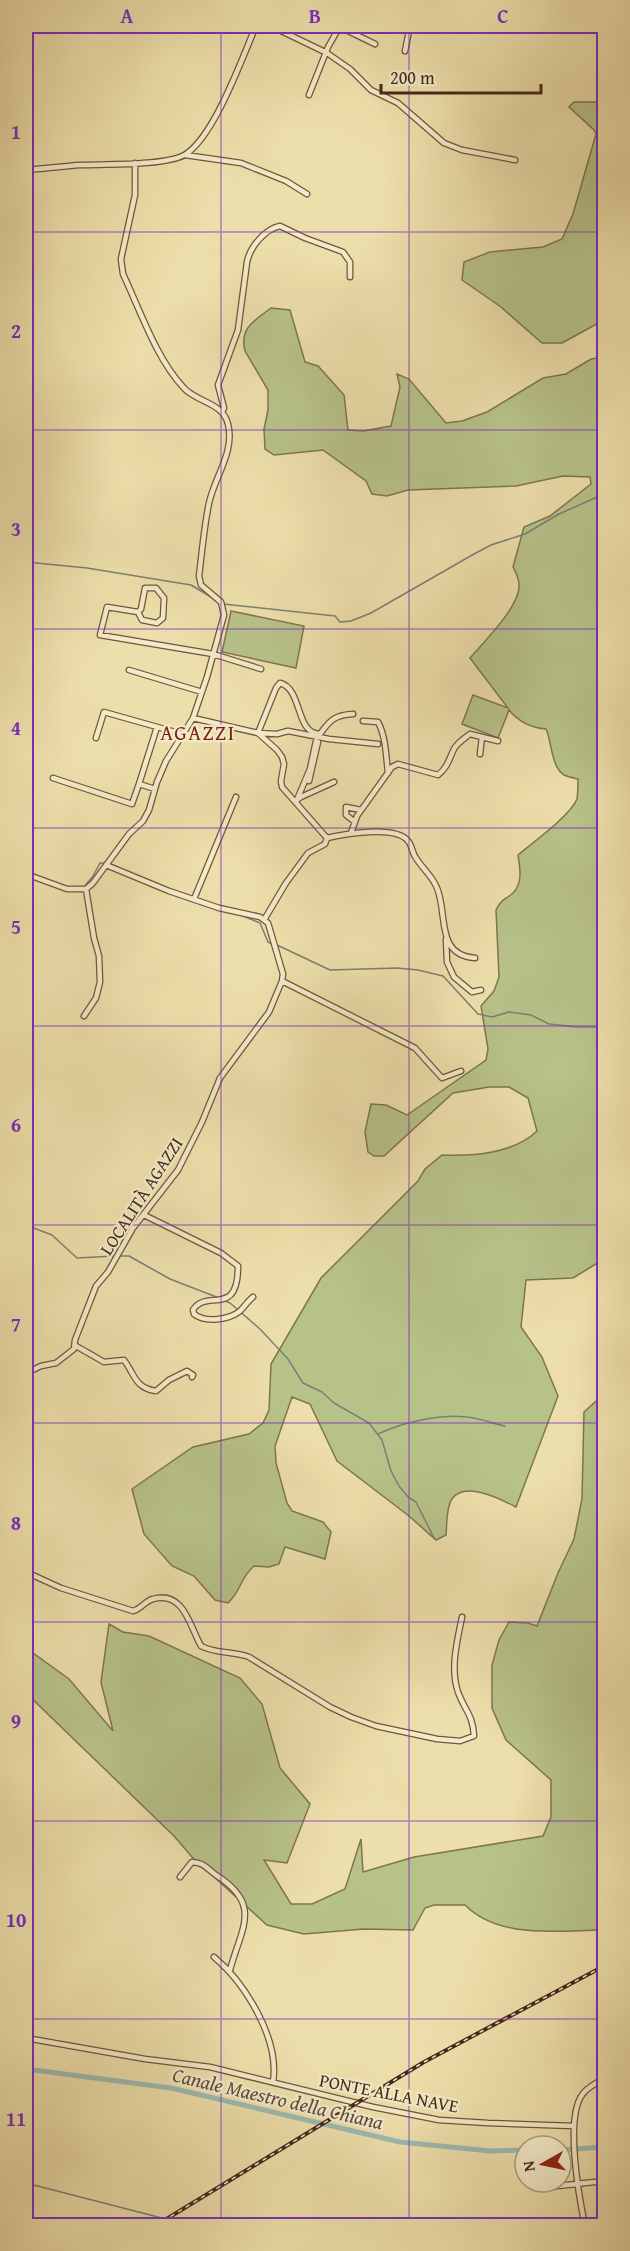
<svg xmlns="http://www.w3.org/2000/svg" width="630" height="2251" font-family="'Gentium Book Plus',serif">
<style>
.green{fill:#b7c289;stroke:#7e7551;stroke-width:1.5}
.lines{fill:none;stroke-linecap:round;stroke-linejoin:round}
.stream{stroke:#7a8075;stroke-width:1.5}
.canal{stroke:#9dbab3;stroke-width:5}
.minor-casing{stroke:#6f563e;stroke-width:7}
.minor{stroke:#f3eac8;stroke-width:4.5}
.rail-casing{stroke:#452819;stroke-width:4}
.rail{stroke:#f3eac8;stroke-width:1.5;stroke-dasharray:4.5;stroke-linecap:butt}
.grid{fill:none;stroke:#7b2cbf;stroke-width:1.5;stroke-opacity:0.55}
.labels{text-anchor:middle;dominant-baseline:central;stroke-width:4.5;stroke-linejoin:round;paint-order:stroke}
.street-label{font-size:18px;fill:#452819;stroke:#f3eac8}
.water-label{font-size:20px;font-style:italic;fill:#5b4c40;stroke:#f3eac8}
.quarter-label{font-size:21px;letter-spacing:1.5px;fill:#7a1f14;stroke:#f3eac8}
.neatline{fill:none;stroke:#7b2cbf;stroke-width:2}
.grid-label{font-size:20px;text-anchor:middle;font-weight:bold;fill:#7b2cbf}
</style>
<rect width="100%" height="100%" fill="#eddfab"/>
<filter id="stains"><feTurbulence type="fractalNoise" baseFrequency=".00333" numOctaves="4"/><feColorMatrix values="0 0 0 0 .2 0 0 0 0 .09 0 0 0 0 .02 0 0 0 .5 -.17"/></filter>
<radialGradient id="worn" r=".72"><stop offset=".6" stop-color="#630" stop-opacity="0"/><stop offset="1" stop-color="#630" stop-opacity=".3"/></radialGradient>
<path class="green" d="M604,84V320L562,343H542L501,307L462,280L464,262L490,252L543,247L562,239L573,214L596,134L594,130L569,107L574,102H601Z
M271,308L290,310L305,362L318,366L344,395L348,430L363,431L391,426L400,387L397,374L409,379L446,423L462,421L487,412L543,378L566,374L591,359L604,357V1259L573,1278L526,1280L521,1327L542,1357L558,1396L516,1507C502,1500 465,1480 452,1499C446,1507 447,1525 446,1535L436,1540L409,1516L337,1461L310,1404L292,1397L275,1446L276,1463L287,1503L292,1511L323,1522L331,1532L325,1559L285,1547L279,1564L269,1567L254,1566C239,1579 242,1590 228,1603L215,1600L194,1576L172,1566L144,1534L132,1489L193,1447L249,1434L263,1423L269,1410L271,1364L321,1278L418,1181L425,1169L442,1155C473,1156 513,1154 537,1131L528,1098L509,1087H489L453,1093L384,1156H374L368,1152L365,1132L371,1104L386,1105L407,1115L486,1060L488,1049L481,1006L494,991L499,977L496,910C501,899 505,900 513,893C523,883 520,868 518,855C532,843 571,815 577,799C578,793 578,785 578,779C574,778 568,777 564,775C551,767 552,742 546,729C531,728 519,722 509,710L498,738L462,724L473,695L508,708L470,658C483,643 521,605 519,585C519,578 516,573 513,567L524,527L550,516L591,484L590,477L563,476L516,486L408,490L387,496L372,494L366,481L323,450L274,455L265,449L264,429L268,410V390L245,351C239,328 255,320 271,308Z
M231,611L304,626L296,668L222,652Z
M604,1394V1930C559,1930 500,1940 465,1905H434L425,1908L413,1930L364,1929L304,1934L267,1925L192,1857L174,1836L26,1693V1648L69,1679L113,1731L101,1682L109,1624L123,1632L149,1636L240,1678L262,1704L280,1768L310,1804L287,1863L264,1860L291,1904H312L345,1889L361,1839L363,1872L414,1857L543,1836L551,1817V1780L506,1740L492,1708V1665L499,1640L509,1622L528,1623L537,1626L558,1573L574,1539L582,1499L584,1412Z"/>
<g class="lines">
<path class="stream" d="M26,562L87,568L191,585L216,600
M223,604L335,616L340,622L351,621L371,613L474,554L491,545L525,534L559,514L604,494
M110,864L177,892
M84,887L93,876L100,863H105
M241,915L260,923L268,942L272,944
M277,945L330,970L397,968L418,970L443,976L478,1014L492,1017L509,1012L531,1015L549,1024L578,1027H597L604,1025
M26,1225L52,1235L77,1258L115,1256
M119,1256H129L170,1279L219,1298
M223,1300L230,1303L260,1329L288,1359L303,1383L322,1392L334,1403L369,1423L382,1440L391,1471L399,1486L408,1497L416,1502L434,1538
M378,1434C403,1422 446,1412 474,1418C484,1420 495,1424 505,1426
M26,2183L193,2226"/>
<path class="canal" d="M26,2069L171,2088L400,2142L490,2151L525,2150
M561,2150L604,2147"/>
<defs>
<path id="minor" d="M271,26L327,53L350,69L371,90L398,103L444,143L462,150L515,160
M338,26L375,44
M405,51L410,26
M309,95L328,47L340,26
M185,155L241,163L286,181L307,194
M26,170C44,169 62,166 81,165C104,164 168,166 186,154C215,135 242,58 256,26
M222,412L224,408L218,385L238,330L247,262C250,247 265,229 280,226L305,238L343,252L350,262V277
M145,588H156L164,598L163,618L157,623L142,620L138,612L141,609Z
M138,612L107,607L100,635L213,654L261,669
M129,670L202,692
M353,714C335,715 330,720 320,734C295,734 303,689 280,683L276,688L258,733L277,734L288,731L329,739L378,744
M193,718L258,733L277,750L282,757L284,764L281,781L282,787L327,838
M363,721L378,722C386,737 386,756 388,773
M96,738L104,712L182,734
M480,754L482,737
M53,778L132,804L139,784L155,789
M309,781L318,742
M139,784L157,727
M297,800L301,797L334,782
M296,802L310,769L316,741
M355,822L346,815V807L361,810
M351,833L357,816L392,767L398,764L438,775C448,767 449,759 454,749C457,743 465,738 470,734L498,741
M26,874L67,889H86L93,883L129,834L143,821L149,810L157,782L166,761L193,718L207,677L224,615L221,602L201,585L199,576C202,552 204,527 209,503C215,476 235,452 228,424C223,402 195,402 183,387C156,358 140,310 123,274L121,259L135,195V163
M194,899L236,797
M264,920L286,883L308,853L325,844L327,838C344,834 396,825 408,841C412,845 412,853 416,858C422,868 433,877 437,888C448,914 435,955 475,958
M446,939L447,962L454,977L472,992L481,990
M282,981L415,1048L442,1078L461,1071
M84,1016L96,998L100,982L99,956L94,938L86,889
M144,1215L221,1253L238,1266C238,1319 206,1288 193,1310L194,1314C205,1323 229,1320 240,1311C244,1307 248,1301 253,1297
M76,1346L104,1362L124,1360C135,1375 135,1388 156,1391L169,1380L187,1371L193,1375L192,1377
M26,1373L41,1366L56,1363L74,1349L75,1340L96,1286L108,1272L133,1228L178,1170L202,1122L220,1078L269,1012L282,981L283,974L268,923L260,917L219,908L169,891L106,865
M26,1572L61,1588L133,1611C141,1609 145,1601 153,1599C184,1590 190,1627 201,1646C216,1654 233,1651 249,1657L330,1707L351,1717L376,1726L437,1739L460,1741L474,1736C473,1715 465,1711 458,1692C450,1668 457,1642 462,1617
M180,1877L192,1862C205,1863 206,1868 216,1875C263,1905 241,1928 230,1970
M214,1957C245,1983 280,2039 273,2082
M26,2038L145,2059L210,2067L373,2107L439,2120L488,2123L574,2126
M548,2187L604,2181
M585,2226C579,2197 565,2119 582,2095C586,2088 597,2083 604,2078"/>
</defs>
<use href="#minor" class="minor-casing"/>
<use href="#minor" class="minor"/>
<defs>
<path id="rail" d="M155,2226L424,2062L604,1966"/>
</defs>
<use href="#rail" class="rail-casing"/>
<use href="#rail" class="rail"/>
</g>
<path class="grid" d="M221,26V2226M409,26V2226M26,232H604M26,430H604M26,629H604M26,828H604M26,1026H604M26,1225H604M26,1423H604M26,1622H604M26,1821H604M26,2019H604"/>
<g class="labels">
<g class="street-label">
<text transform="translate(141 1196) rotate(-57)">LOCALITÀ AGAZZI</text>
<text transform="translate(389 2093) rotate(11)">PONTE ALLA NAVE</text>
</g>
<g class="water-label">
<text transform="translate(278 2098) rotate(13)">Canale Maestro della Chiana</text>
</g>
<g class="quarter-label">
<text x="198" y="732">AGAZZI</text>
</g>
</g>
<rect width="630" height="2251" fill="none" stroke="#eddfab" stroke-width="66"/>
<g transform="translate(543 2164) rotate(261)"><circle r="28" fill="#f3eac8" stroke="#ad9c82" stroke-width="1.5"/>
<path d="M0-4.5L10 22L0 15L-10 22Z" fill="#8f2418"/>
<text y="-9" font-size="16" font-weight="bold" text-anchor="middle" fill="#452819">N</text>
</g>
<path d="M381 84v9h160v-9" fill="none" stroke="#452819" stroke-width="3"/>
<text x="390" y="84" font-size="18" fill="#452819" stroke="#f3eac8" stroke-width="4.5" paint-order="stroke">200 m</text>
<rect x="33" y="33" width="564" height="2185" class="neatline"/>
<g class="grid-label">
<text x="127" y="23">A</text>
<text x="315" y="23">B</text>
<text x="503" y="23">C</text>
<text x="16" y="139">1</text>
<text x="16" y="338">2</text>
<text x="16" y="536">3</text>
<text x="16" y="735">4</text>
<text x="16" y="934">5</text>
<text x="16" y="1132">6</text>
<text x="16" y="1331">7</text>
<text x="16" y="1530">8</text>
<text x="16" y="1728">9</text>
<text x="16" y="1927">10</text>
<text x="16" y="2126">11</text>
</g>
<rect width="100%" height="100%" filter="url(#stains)"/>
<rect width="100%" height="100%" fill="url(#worn)"/>
</svg>
